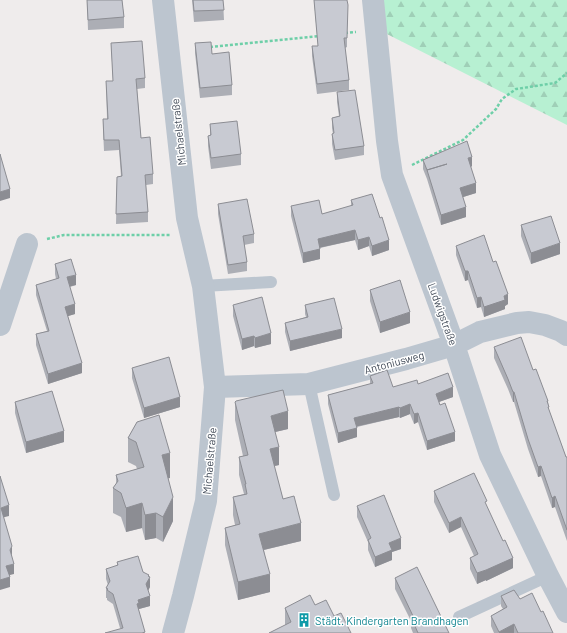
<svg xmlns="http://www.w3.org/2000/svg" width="567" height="633" font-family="Barlow,sans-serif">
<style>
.forest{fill:url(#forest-firs)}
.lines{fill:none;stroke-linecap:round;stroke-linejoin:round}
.path{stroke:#6ecfa8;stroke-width:2.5;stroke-dasharray:3 2;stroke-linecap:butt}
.service{stroke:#bcc5cf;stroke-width:12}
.minor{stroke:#bcc5cf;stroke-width:22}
.wall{fill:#acaeb5}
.shaded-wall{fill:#8c8d93}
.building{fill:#c8cad2;stroke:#8c8d93}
.labels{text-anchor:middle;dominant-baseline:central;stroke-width:3;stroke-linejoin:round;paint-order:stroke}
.street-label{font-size:11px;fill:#444d5a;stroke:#fff}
.culture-label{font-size:11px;fill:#0d838f;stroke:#fff;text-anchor:start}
</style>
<defs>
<pattern id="forest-firs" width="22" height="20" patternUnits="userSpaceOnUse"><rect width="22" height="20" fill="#b7f0d2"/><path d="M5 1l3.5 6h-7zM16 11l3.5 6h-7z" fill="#9fcfb7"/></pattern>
</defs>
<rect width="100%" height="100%" fill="#efecec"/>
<path class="forest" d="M374,0H567V125L377,29Z"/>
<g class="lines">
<path class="path" d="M345,33L356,32
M210,47L320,36
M412,165L463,140L496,109L502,99L516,89L555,83L567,73
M47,239L64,235H170"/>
<path class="service" d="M203,286L271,282
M309,384L334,495
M459,617L548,576"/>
<path class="minor" d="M163,0L187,218L203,286L215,387L206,501L183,596L173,633
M373,0L387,141L392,175L454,345L490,455L548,576L567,612
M0,325L27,244
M215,387L309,384L406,359L454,345L480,332L517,323L529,322L545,325L561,331L567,335"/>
</g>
<path class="wall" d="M87,0H122L124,17V28L88,30Z
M192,0H223L224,20L194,22Z
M314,0H347V47L345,48L349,80V90L317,94L312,56V46H318Z
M111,43L145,78V88L137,89L141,138L153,174V184L146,185L148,212V222L116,224L117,177L121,176L119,150L104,151L103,129V119H107L106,81H113Z
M195,43L212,54L232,85V95L200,98L195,53Z
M337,92L364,146V155L335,160L332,144V134H333L332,128V118L339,116L337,102Z
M210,124L241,154V165L211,169L208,146V136L210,135Z
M423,160L472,166L471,167L476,193L463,197L466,217L441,225L427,179L423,169Z
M351,200L389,250L372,256L369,246L358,250L355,240L320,248V259L303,263L291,216V206L322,214L351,206Z
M218,204L254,234V243L244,245L247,262V271L228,274L218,214Z
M521,225L560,254L531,264L521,236Z
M456,246L508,304L505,306V309L484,317L481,307L477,308L468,280L465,281L456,255Z
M55,264L76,285L70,287L75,314L68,316L82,373L48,384L36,345V334L47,331L36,295V285L56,279L55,274Z
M370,290L410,323L380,333L370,301Z
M233,305L271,344L255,348L254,346L242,350L233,316Z
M305,305L342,338L290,351L285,332V323L306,317L305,314Z
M494,347L533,370L548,401L549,410L566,457H567V541L555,507L552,508L541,476L538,477L528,449L514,402H513L508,389L494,358Z
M132,368L180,407L144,418L132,378Z
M370,376L393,387L418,384L453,397L439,402L455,441L427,450L418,422L414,424L410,414L400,418L399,417L357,427V437L338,443L328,404V395L370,384Z
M15,402L64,442L26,453L15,413Z
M235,402L288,429L275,432L279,465L274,466L283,499L301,541L264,550L270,592L238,600L225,545V528L235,525L233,515V497L244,494L239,475V457L243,456L235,420Z
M137,422L170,478H168L173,521L163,542L156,538L145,540L142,528L126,532L121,517L113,513V488L116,484V475L137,469L136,466L128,462V438Z
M434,491L487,507L513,568L486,581V580L477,584L470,569V558L474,556L461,527L449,533L434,502Z
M357,506L401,549L392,552V560L375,567L368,550V542L357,517Z
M117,562L143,572L149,577L150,587L148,591L150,606L139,609V612L145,633L120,628L113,604L107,600V598H106V588L108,585L106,579V569L117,566Z
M395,578L449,633H413L411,628V621L395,589Z
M501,596L520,599L541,612L553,633H494L491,626V616L503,609L501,606Z
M315,605L334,616L285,625V608Z"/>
<path class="shaded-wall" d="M472,157V166L468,168V158Z
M476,183V193L460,198V188Z
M10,189V198L0,201V192Z
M466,207V217L441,225V215Z
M355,230V240L318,248V239Z
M369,237V246L358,250V240Z
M389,240V250L372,256V246Z
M560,243V254L531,264V253Z
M320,249V259L303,263V253Z
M465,271H468V280L465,281Z
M76,275V285L67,287V277Z
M508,294V304L505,306V309L484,317V307L504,296Z
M481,297V307L477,308V298Z
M75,304V314L65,317V307Z
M410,312V323L380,333V322Z
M342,329V338L290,351V341Z
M271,333V344L255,348V338Z
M254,336V346L242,350V339Z
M82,363V373L48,384V374Z
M453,387V397L436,403V394Z
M513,392H514V402H513Z
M180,397V407L144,418V408Z
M410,404V414L400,418V408Z
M399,407V417L354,427V418Z
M288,411V429L271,433V416Z
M418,413V422L414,424V414Z
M357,428V437L338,443V433Z
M64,431V442L26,453V442Z
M455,432V441L427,450V441Z
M279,447V465L270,467V449Z
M170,453V478L162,480V455Z
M541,466V476L538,477V467Z
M555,496V507L552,508V498Z
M173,497V521L163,542V517Z
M142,503V528L126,532V508Z
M9,505V516L1,518V508Z
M156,513V538L145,540V515Z
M461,517V527L449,533V523Z
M301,523V541L259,551V534Z
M401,538V549L392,552V560L375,567V557L389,543Z
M12,546V557L10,550Z
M513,558V568L486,581V570Z
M14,564V574L6,576V566Z
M486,570V580L477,584V573Z
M270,574V592L238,600V582Z
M149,575V579L150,577V587L146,594V584Z
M10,577V587L0,590V580Z
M150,596V606L139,609V613L137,604L138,600Z
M514,624V633H499V632Z"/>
<path class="building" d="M87,0H122L124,17L88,20Z
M193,0H223L224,10L194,11Z
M314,0H347L348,5L347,38H344L349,80L317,84L312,46H318Z
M142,41L145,78L136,79L141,138L150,137L153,174L145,175L148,212L116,214L117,177L122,176L119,140H104L103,119H108L106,81H113L111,43Z
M211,42L212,54L229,52L232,85L200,88L195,43Z
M355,90L364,146L335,150L332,134L334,133L332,118L340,116L337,92Z
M237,121L241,154L211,158L208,136L211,135L210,124Z
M467,141L472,157L468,158L476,183L460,188L466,207L441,215L427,170L447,164L427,170L423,160Z
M0,154L10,189L0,192Z
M372,194L380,218L382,217L389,240L372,246L369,237L358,240L355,230L318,239L320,249L303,253L291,206L319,200L322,214L353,205L351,200Z
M247,199L254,234L243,236L247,262L228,265L218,204Z
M551,216L560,243L531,253L521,225Z
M484,235L493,262L496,261L508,294L504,296L505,300L484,307L481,297L477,298L468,271H465L456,246Z
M71,259L76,275L67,277L75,304L65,307L82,363L48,374L36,334L49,331L36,285L59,278L55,264Z
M400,280L410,312L380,322L370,290Z
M262,297L271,333L255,338L254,336L242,339L233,305Z
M334,298L342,329L290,341L285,323L308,317L305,305Z
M521,337L533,370L536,369L548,401H547L549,407H548L566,457H567V530L555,496L552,498L541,466L538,467L528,439L514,392H513L508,379L494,347Z
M169,357L180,397L144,408L132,368Z
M387,370L393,387L417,380L418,384L448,373L453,387L436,394L440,405L445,403L455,432L427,441L418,413L414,414L410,404L400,408L399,407L354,418L357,428L338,433L328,395L373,383L370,376Z
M283,390L288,411L271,416L279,447L270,449L283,499L294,496L301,523L259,534L270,574L238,582L225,528L240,524L233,497L247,494L245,484H246L239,457L248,455L235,402L236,401Z
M52,391L64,431L26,442L15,402Z
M159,415L170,453L162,455L173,497L163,517L156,513L145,515L142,503L126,508L121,493L113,488L118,481L116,475L144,467L136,442L128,438L137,422Z
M474,473L487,501L485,502L503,541L505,540L513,558L486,570L477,573L470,558L478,554L461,517L449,523L434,491Z
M0,476L9,505L1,508L12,546L10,550L14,564L6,566L10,577L0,580Z
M384,495L401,538L389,543L392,550L375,557L368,540L371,538L357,506Z
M138,556L143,572L149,575L148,576L150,577L146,584L150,596L138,600L139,603L137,604L145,632L142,633H105L123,628L113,594L107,590L108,589L106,588L110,581L106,569L118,565L117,562Z
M417,567L449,633H418L411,617L413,616L395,578Z
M514,590L520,599L532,593L541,612L543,611L553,633H518L514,624L499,632L491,616L507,607L501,596Z
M310,595L315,605L326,600L334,616L341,613L351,633H269L291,622L285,608Z"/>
<defs>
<symbol id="building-bare" viewBox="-9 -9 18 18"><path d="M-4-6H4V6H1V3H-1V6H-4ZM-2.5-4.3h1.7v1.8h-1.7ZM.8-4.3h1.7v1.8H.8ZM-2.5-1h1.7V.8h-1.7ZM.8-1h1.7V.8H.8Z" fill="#0f9aa8" stroke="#fff" stroke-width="2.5" paint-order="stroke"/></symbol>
</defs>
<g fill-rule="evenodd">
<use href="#building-bare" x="294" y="610" width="20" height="20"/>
</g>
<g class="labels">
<g class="street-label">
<text transform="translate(178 132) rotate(-96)">Michaelstraße</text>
<text transform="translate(443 314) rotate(70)">Ludwigstraße</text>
<text transform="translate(394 362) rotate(-15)">Antoniusweg</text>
<text transform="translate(209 461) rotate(-85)">Michaelstraße</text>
</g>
<g class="culture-label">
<text x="315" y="620">Städt. Kindergarten Brandhagen</text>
</g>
</g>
</svg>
